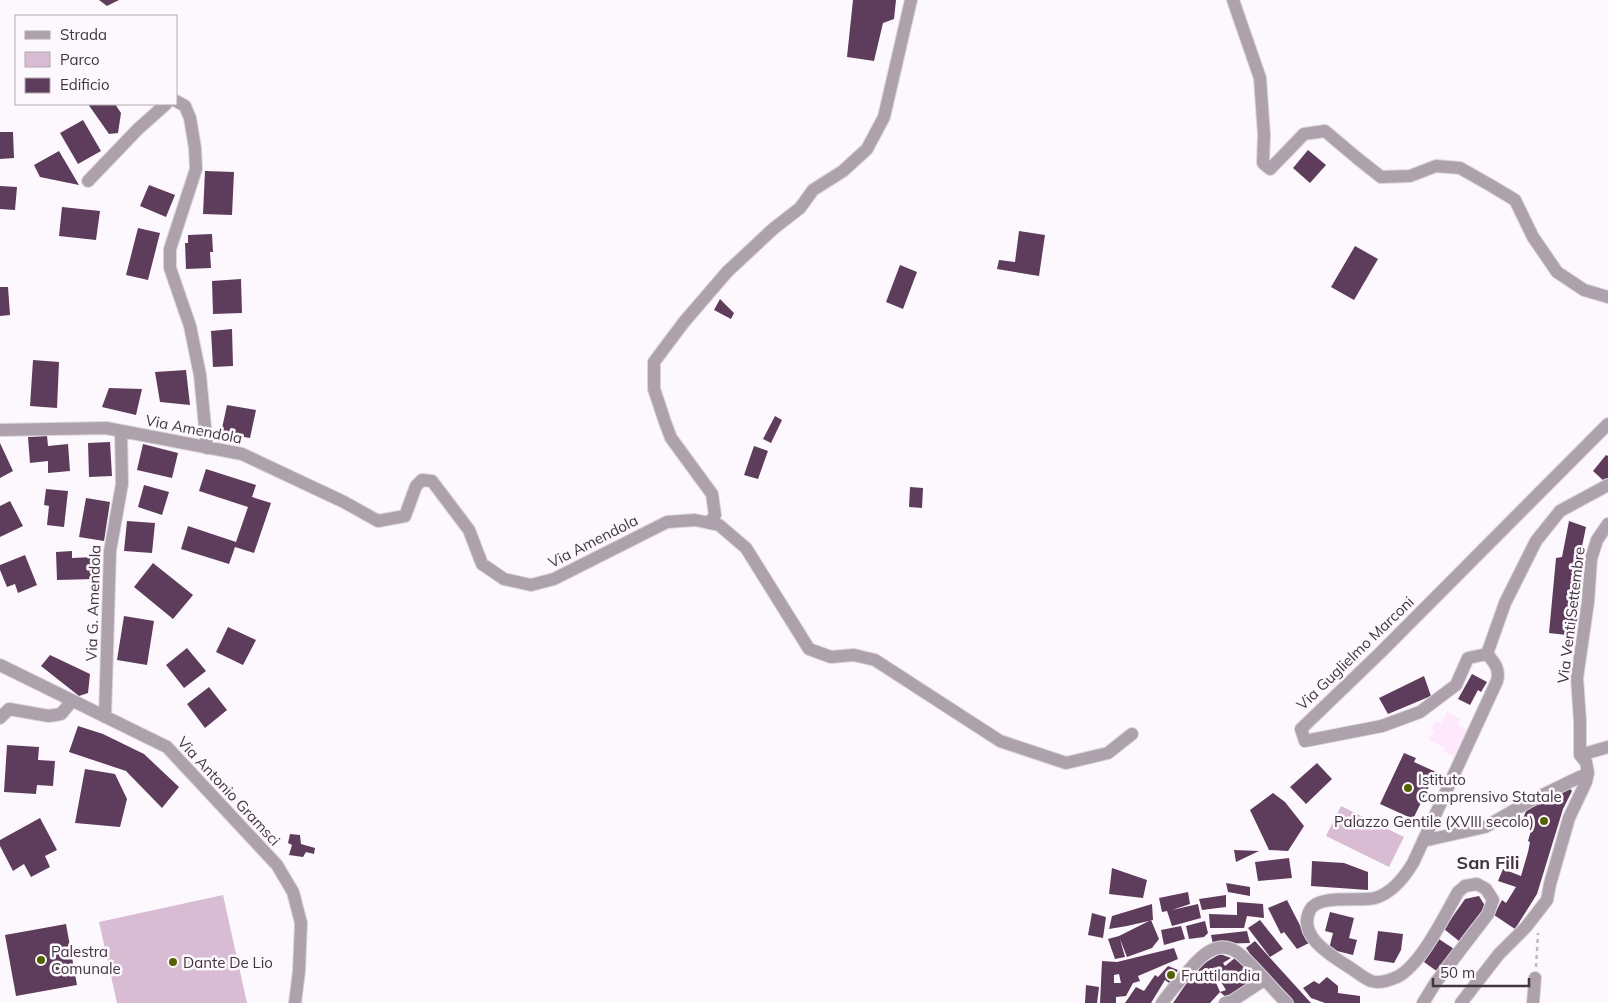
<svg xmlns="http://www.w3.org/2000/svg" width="1608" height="1003" font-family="Mulish,sans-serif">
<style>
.built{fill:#fde9fb}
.green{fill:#d7bcd4}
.building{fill:#5e3c5b;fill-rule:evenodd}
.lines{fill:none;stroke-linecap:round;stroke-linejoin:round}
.minor-casing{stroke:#dbd5db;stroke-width:14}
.path{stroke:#bfb8be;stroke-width:2.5;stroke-dasharray:4 4;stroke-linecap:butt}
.minor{stroke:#ada1ac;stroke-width:12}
.poi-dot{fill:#546204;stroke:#fdf8fd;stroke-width:2}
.labels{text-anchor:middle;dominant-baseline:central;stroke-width:5;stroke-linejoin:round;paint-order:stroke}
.street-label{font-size:15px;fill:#413640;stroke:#fdf8fd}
.poi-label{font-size:15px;fill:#413640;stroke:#fdf8fd;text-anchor:start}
.quarter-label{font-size:18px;font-weight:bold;fill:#413640;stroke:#fdf8fd}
</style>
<rect width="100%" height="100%" fill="#fdf8fd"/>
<path class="built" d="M1447,712L1460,719L1458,725L1468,730L1454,757L1443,751L1445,748L1429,740L1434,731L1431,729L1435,721L1441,724Z"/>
<path class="green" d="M1341,806L1404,837L1389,867L1326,836Z
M223,895L247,1003H117L99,922Z"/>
<path class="building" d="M99,0H119L107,6Z
M853,0H896L894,19L883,23L874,61L847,57Z
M88,104H115L121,113L118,133L109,134Z
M83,120L101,151L78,164L60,133Z
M0,132H13L14,158L0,159Z
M1308,150L1326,165L1310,183L1293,168Z
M59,151L79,185L40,177L34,165Z
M205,171L234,172L232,215L203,214Z
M149,185L175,195L166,217L140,206Z
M0,186L17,187L15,210L0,209Z
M62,207L100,211L96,240L59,236Z
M138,228L160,233L148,280L126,275Z
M1019,231L1045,235L1039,276L997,269L999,260L1015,262Z
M212,234L213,252H210L211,268L186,269L185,243H188V235Z
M1355,246L1378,259L1354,300L1331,287Z
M900,265L917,272L903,309L886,302Z
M241,279L242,313L213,314L212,281Z
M0,287H8L10,315L0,316Z
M720,299L734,313L731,319L714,310Z
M232,329L233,366L213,367L211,331Z
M33,360L59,362L57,408L30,406Z
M186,370L190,405L160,402L155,372Z
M109,388L142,389L136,415L102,407Z
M227,405L256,410L250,438L221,433Z
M775,416L782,420L771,443L763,439Z
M47,436L48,446L68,444L70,471L48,473V461L30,463L28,437Z
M110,442L112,476L89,477L88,443Z
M0,443L13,471L0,478Z
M143,444L178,453L172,478L137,470Z
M754,446L768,451L758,479L744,475Z
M1606,455L1608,456V478L1605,482L1593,471Z
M206,469L256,485L252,497L271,503L254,553L235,547L229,564L181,549L188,526L236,542L248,507L199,491Z
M144,485L169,492L162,515L138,507Z
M910,487L923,488L922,508L909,507Z
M46,489L68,491L64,527L47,525L49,506L44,505Z
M86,498L110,502L104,541L79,537Z
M10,501L23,526L0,537V506Z
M127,521L155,523L152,553L124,551Z
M1569,521L1586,527L1580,556L1583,577L1575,636L1549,633L1556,558L1562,557Z
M72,551V558L94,557L95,579L57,580L56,552Z
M25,555L37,585L18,593L15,584L7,587L0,570V565Z
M153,563L193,595L173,619L134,587Z
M124,616L154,621L147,665L117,660Z
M228,627L256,640L243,665L216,652Z
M187,648L206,671L184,688L166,665Z
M50,655L90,674L88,693L79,696L41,666Z
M1472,674L1487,682L1481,692L1478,690L1470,705L1458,699Z
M1424,676L1431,696L1388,714L1379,698Z
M209,687L227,710L205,728L187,704Z
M78,726L103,734L144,754L179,787L162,808L126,771L69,752Z
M7,745L39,747L38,760L55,761L53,786L37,785L36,794L4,792Z
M1404,753L1416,758L1414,762L1436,772L1413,819L1380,804Z
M1317,763L1332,779L1306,804L1290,787Z
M85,769L115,774L127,799L120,827L75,823Z
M1568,786L1572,791L1563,809L1537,894L1515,929L1494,915L1502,900L1506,903L1516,887L1498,881L1503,869L1521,876L1528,852L1530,842L1528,841L1533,824L1523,818L1528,807Z
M1273,793L1285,802L1304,826L1288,851L1269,850L1250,810Z
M40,818L57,850L45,856L50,867L31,877L24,864L13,871L0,846V840Z
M290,834L300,835L301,844L315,848L314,854L306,852L303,857L289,855L292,845L288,843Z
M1234,850L1259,851L1236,862Z
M1289,858L1292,878L1258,881L1255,862Z
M1312,861L1344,863L1368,872V890L1311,886Z
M1112,868L1147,880L1143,898L1109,894Z
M1226,883L1250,887V896L1228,892Z
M1188,892L1190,904L1172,910L1198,904L1201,918L1172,926L1167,911L1162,912L1159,898Z
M1226,895V907L1202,910L1199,899Z
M1479,896L1487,909L1471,925L1459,941L1444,929L1465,899Z
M1287,900L1309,943L1297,949L1284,932L1281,934L1268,908Z
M1237,902L1263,904L1264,918L1247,916L1244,928H1210L1209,914L1237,915Z
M1152,904L1153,920L1127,926L1109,929L1112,916Z
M1330,912L1354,918L1349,938L1357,940L1353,955L1329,949L1333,933L1325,931Z
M1092,913L1106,917L1103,938L1088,935Z
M1151,920L1159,939L1152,948L1127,957L1120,939L1125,957L1115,959L1108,939L1119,936Z
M1260,920L1283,949L1270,957L1248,928Z
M1205,921L1208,933L1204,937L1189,939L1186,926Z
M66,924L77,985L16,996L5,935Z
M1181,926L1185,939L1164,945L1161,930Z
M1247,931L1250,943L1213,944L1211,935Z
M1378,931L1403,934L1401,950L1394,963L1374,960Z
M1439,939L1454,949L1438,972L1424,962Z
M1255,941L1271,959L1311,1003H1292L1271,983L1246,948Z
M1174,948L1178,959L1138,976L1140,981L1133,983L1126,996L1116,997V1003H1100L1102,961L1117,962ZM1119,974L1121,983H1114V975Z
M1220,954L1231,958L1223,963L1225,966L1236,957L1258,981L1228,999L1220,992L1226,990L1218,977L1227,969L1213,976L1220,992L1210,1003H1173L1186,984L1197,973L1201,965Z
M1168,966L1178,970L1169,983L1165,980L1151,1003H1125L1136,987L1144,991L1155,975L1158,977Z
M1327,977L1338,986V993L1360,996V1003H1325L1311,998L1303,988L1314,981L1319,984Z
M1086,985L1099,987L1097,1003H1085Z"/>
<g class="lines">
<defs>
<path id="minor" d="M1233,0L1260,78L1264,135L1263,163L1270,169L1304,134L1325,131L1357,158L1381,177L1410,176L1436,166L1460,168L1490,185L1515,200L1533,237L1557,272L1584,290L1608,297
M176,101L185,106L190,118L195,148L196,169L170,249V268L190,326L200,375L207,448
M88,181L138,129L166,104
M0,430L106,428L242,454L344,502L378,521L405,516L416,486L422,480L432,481L469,530L482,564L504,579L531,585L554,579L667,522L695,520L719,525L746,548L809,649L831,657L854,655L875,660L1000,741L1066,763L1108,753L1132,734
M709,523L715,515L712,494L671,438L665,422L654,389V362L684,322L727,272L773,229L800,208L813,190L843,171L867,149L884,117L911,0
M1487,654L1468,658L1456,685L1420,712L1382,726L1305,741L1301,729L1380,653L1608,424
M1487,654L1505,603L1536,541L1560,511L1608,485
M0,665L167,747L277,865L293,892L301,923L299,971L295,1003
M105,717L110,551L122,484L121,431
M0,718L9,709L49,716L61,714L72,701
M1580,755L1608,747
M1423,841L1485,827L1530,801L1588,773
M1162,1003C1169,993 1176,985 1184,976C1198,959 1217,935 1241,955C1258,970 1271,988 1287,1003
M1225,1003L1232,1001L1264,980
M1423,1003L1436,982L1488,914L1493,900L1486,889L1477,884L1465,886L1458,892C1445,915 1421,965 1397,977C1390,980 1379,984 1371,981C1365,979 1358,973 1352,969C1334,957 1296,937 1310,910C1318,894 1359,902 1375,898C1392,893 1404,878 1413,863L1497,681C1500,669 1495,663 1487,654
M1461,1003L1499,954L1526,927L1547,900L1550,884L1569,818L1586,782L1588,773L1586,762L1580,755V721L1577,678L1588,602L1591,559L1597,540L1608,524
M1533,1003L1535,978"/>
</defs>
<use href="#minor" class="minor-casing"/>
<path class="path" d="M1536,967L1538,933"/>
<use href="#minor" class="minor"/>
</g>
<g class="poi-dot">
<circle cx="1408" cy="788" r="5"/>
<circle cx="1544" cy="821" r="5"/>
<circle cx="41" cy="960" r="5"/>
<circle cx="173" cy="962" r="5"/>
<circle cx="1171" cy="975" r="5"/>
</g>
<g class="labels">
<g class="street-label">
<text transform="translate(194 429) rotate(11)">Via Amendola</text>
<text transform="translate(593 541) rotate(-27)">Via Amendola</text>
<text transform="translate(93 603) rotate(-88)">Via G. Amendola</text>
<text transform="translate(1571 615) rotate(-83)">Via Venti Settembre</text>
<text transform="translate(1355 653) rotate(-44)">Via Guglielmo Marconi</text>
<text transform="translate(229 791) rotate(47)">Via Antonio Gramsci</text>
</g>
<g class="poi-label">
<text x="1418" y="779">Istituto<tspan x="1418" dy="17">Comprensivo Statale</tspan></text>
<text x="1534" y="821" text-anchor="end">Palazzo Gentile (XVIII secolo)</text>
<text x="51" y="951">Palestra<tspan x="51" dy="17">Comunale</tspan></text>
<text x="183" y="962">Dante De Lio</text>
<text x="1181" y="975">Fruttilandia</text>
</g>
<g class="quarter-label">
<text x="1488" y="862">San Fili</text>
</g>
</g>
<rect x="15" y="15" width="162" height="90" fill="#fdf8fd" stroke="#b2aab1"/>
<rect x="25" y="31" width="25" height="8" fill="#ada1ac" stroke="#b2aab1"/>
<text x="60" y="40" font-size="15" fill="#413640">Strada</text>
<rect x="25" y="52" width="25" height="15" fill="#d7bcd4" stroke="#b2aab1"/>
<text x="60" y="65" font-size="15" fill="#413640">Parco</text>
<rect x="25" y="78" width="25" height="15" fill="#5e3c5b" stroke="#b2aab1"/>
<text x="60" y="90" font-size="15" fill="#413640">Edificio</text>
<path d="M1433 978v8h96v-8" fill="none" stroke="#413640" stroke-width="2.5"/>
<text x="1440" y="978" font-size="15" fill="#413640" stroke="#fdf8fd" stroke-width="4" paint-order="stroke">50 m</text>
</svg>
